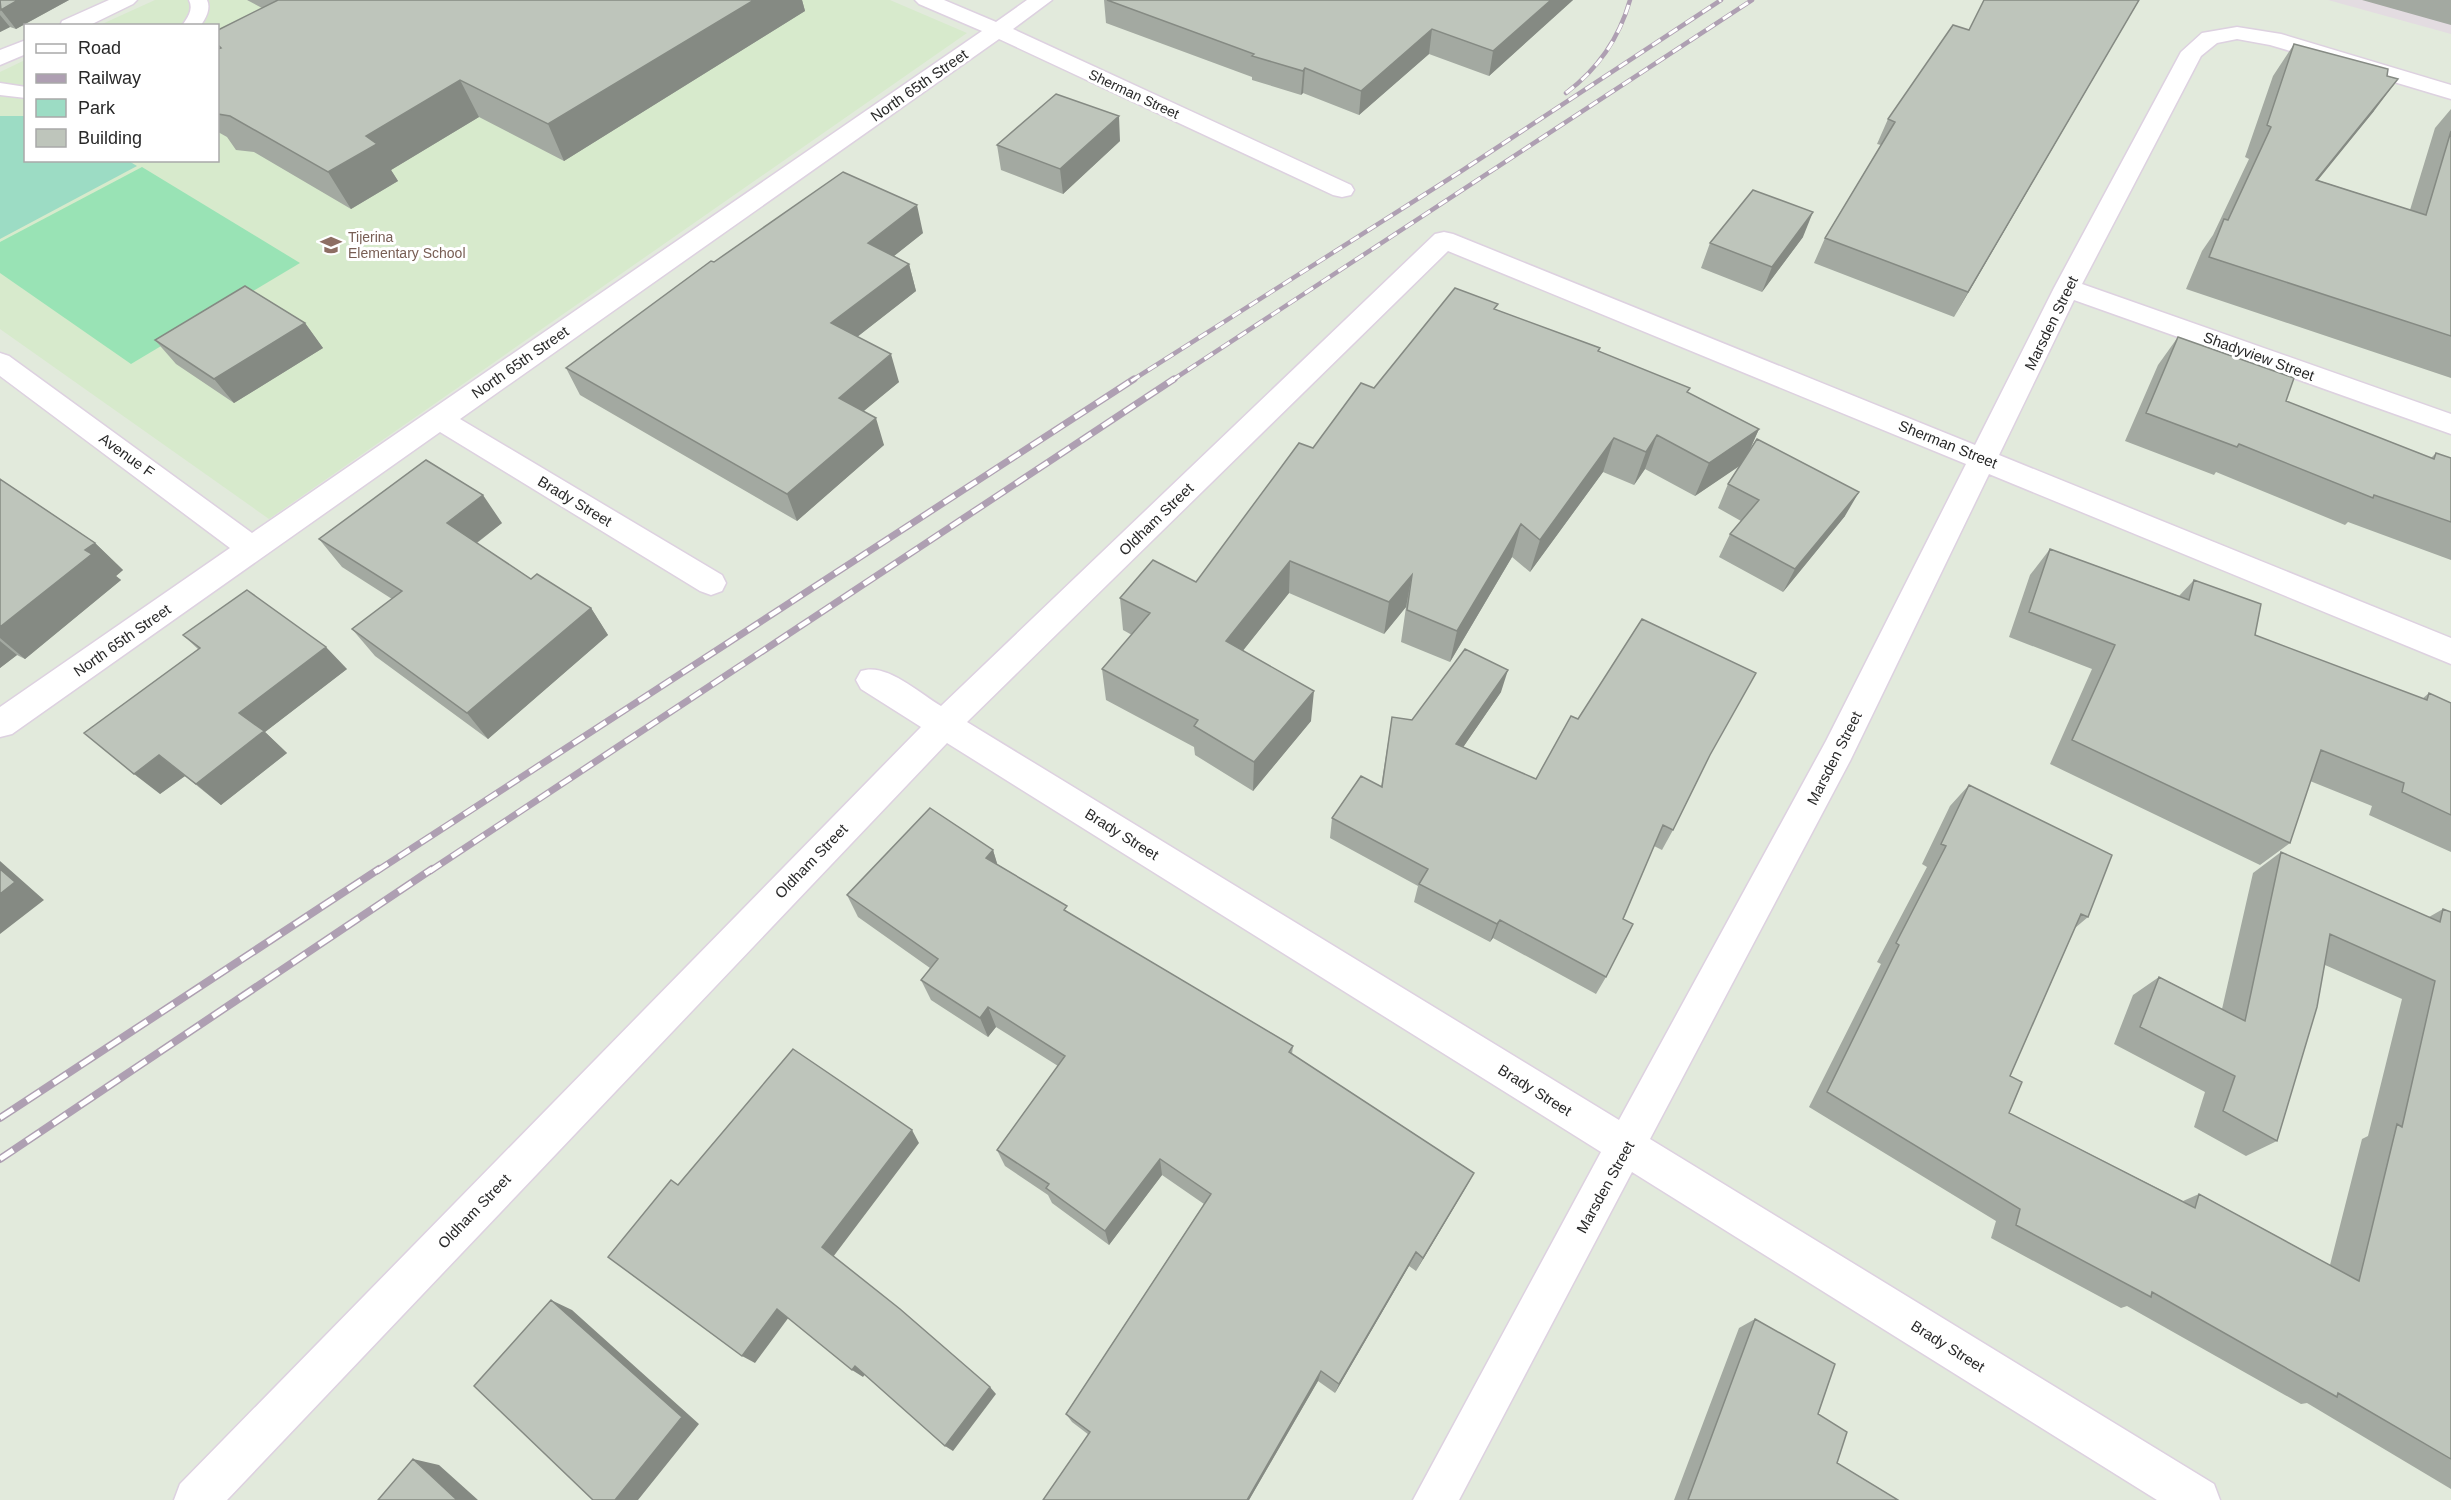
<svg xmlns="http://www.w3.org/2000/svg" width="2451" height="1500" font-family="Arial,sans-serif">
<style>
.industrial{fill:#e3dce1}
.education{fill:#d7eacc}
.green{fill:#9cdcc4}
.pitch{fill:#99e3b5}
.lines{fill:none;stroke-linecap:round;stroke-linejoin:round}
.service-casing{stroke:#ddd1e0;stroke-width:3}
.minor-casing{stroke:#ddd1e0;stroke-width:3}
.service{fill:#fff;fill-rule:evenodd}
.minor{fill:#fff;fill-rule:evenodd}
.rail-far2-casing{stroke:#ae9fb2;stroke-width:4.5}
.rail-far1-casing{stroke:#ae9fb2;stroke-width:7}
.rail-casing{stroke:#ae9fb2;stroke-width:8}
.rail-far2{stroke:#fff;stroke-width:3;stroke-dasharray:10;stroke-linecap:butt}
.rail-far1{stroke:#fff;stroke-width:4.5;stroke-dasharray:13;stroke-linecap:butt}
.rail{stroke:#fff;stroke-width:5;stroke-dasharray:16;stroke-linecap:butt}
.wall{fill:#a3a9a1}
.shaded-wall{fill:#858a83}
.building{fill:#bec5bb;stroke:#858a83;stroke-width:1.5}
.labels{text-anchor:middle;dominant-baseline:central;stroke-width:6;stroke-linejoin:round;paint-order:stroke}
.far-street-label{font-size:14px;fill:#292929;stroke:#fff}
.far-education-label{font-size:14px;fill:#785e54;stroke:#fff;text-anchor:start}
.street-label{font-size:15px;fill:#292929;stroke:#fff}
</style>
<rect width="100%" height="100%" fill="#e2eadc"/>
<path class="industrial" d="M2328,0H2451V34Z"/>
<path class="education" d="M155,0H890L967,33L269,519L0,329V72L25,60L26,160H218V26L100,25Z"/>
<path class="green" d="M0,116H25L26,160H127L137,166L0,239Z"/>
<path class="pitch" d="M142,167L300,263L131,364L0,273V242Z"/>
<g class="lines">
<defs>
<path id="service" d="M189,0H207C211,8 206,19 200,26H182C187,18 194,10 189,0Z
M0,83L26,87V98L0,95Z"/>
<path id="minor" d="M109,0H137L133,4L88,26H60L62,21Z
M915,0H944L996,22L1027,0H1052L1013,29L1351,185L1354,190L1351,195L1342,197L1333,195L999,39L460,419L722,575L726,583L722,591L711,595L700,591L440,432L12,734L0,737V707L230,548L0,376V353L9,356L252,533L982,31L919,4Z
M2237,27L2281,34L2451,85V99L2270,45L2237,39L2217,43L2201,56L2082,284L2451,414V434L2074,300L1999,455L2451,638V664L1989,474L1850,761L1650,1139L2214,1484L2220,1500H2157L1632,1172L1459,1500H1413L1601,1152L947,743L227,1500H174L180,1484L921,727L861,689L856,680L861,671C886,662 919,693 941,706L1435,234L1444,232L1453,234L1975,445L2054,288L2181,52L2202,33ZM1448,251L1966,464L1826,741L1619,1120L967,722Z
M26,40V54L0,65V50Z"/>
</defs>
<use href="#service" class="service-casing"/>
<use href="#minor" class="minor-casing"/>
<use href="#service" class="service"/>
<use href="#minor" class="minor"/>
<defs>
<path id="rail-far2" d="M1566,93C1598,69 1619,39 1630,0
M1131,381L1463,170L1721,0
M1171,381L1752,0"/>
<path id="rail-far1" d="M377,871L1134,379
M430,871L1174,379"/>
<path id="rail" d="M0,1118L379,869
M0,1159L432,869"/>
</defs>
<use href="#rail-far2" class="rail-far2-casing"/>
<use href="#rail-far1" class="rail-far1-casing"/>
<use href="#rail" class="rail-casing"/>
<use href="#rail-far2" class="rail-far2"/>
<use href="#rail-far1" class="rail-far1"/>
<use href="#rail" class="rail"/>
</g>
<path class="wall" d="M0,0H69L16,29L10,27L0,32Z
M247,0H802L805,11L564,161L479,117L391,170L398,181L351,209L254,152L236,150L227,137L218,132V30L262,8Z
M1104,0H1573L1489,76L1429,54L1359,115L1303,93L1301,95L1252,80V77L1106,23Z
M2139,0L1954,317L1814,263L1825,238L1881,145L1877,144L1888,119L1969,30Z
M2362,0H2451V25Z
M2294,44L2374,111L2317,180L2410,210L2435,128L2451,109V378L2186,289L2202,251L2213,235L2249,159L2245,157L2273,76Z
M1120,141L1063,194L1001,170L997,145Z
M923,233L894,256L909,264L916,291L857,337L899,382L863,411L884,445L797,521L580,395L566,368L714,262Z
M1803,237L1762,292L1701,268L1710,243Z
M1497,310L1600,348L1599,351L1688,393L1759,429L1749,451L1845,516L1783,592L1719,557L1730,534L1741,521L1718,508L1728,484L1740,465L1695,496L1645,469L1634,485L1603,472L1530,572L1512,557L1450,662L1401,642L1406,607L1384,634L1289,593L1243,650L1311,721L1253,791L1195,755L1194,747L1106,700L1102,669L1132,635L1123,630L1120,598L1196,582L1313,448L1374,388Z
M305,323L323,348L234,403L176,364L155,340Z
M2178,337L2286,401L2431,458L2436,453L2451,458V560L2348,522L2345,525L2216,472L2214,475L2125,441L2158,365Z
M0,479L95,543L123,570L116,576L121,580L25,659L17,655L0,668Z
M502,523L477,543L531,579L591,608L608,635L488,739L375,656L352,629L392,599L342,567L319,539Z
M2050,549L2179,596L2194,580L2255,635L2422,699L2429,693L2451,703V852L2369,815L2372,806L2310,781L2290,843L2260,865L2050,764L2092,669L2009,637L2030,575Z
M183,635L347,669L265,732L287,753L221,805L185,776L160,794L198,649Z
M1501,692L1463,747L1536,779L1578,719L1709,757L1673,830L1662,850L1654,846L1623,919L1606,977L1596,994L1493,938L1490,942L1414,902L1418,886L1330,838L1332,818L1381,787L1392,717L1412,720Z
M1969,785L2088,917L2075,928L2010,1076L2009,1113L2183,1201L2199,1194L2330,1265L2362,1139L2368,1136L2402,999L2325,965L2277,1141L2246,1156L2194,1127L2205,1092L2114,1044L2133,995L2159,977L2222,1009L2253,873L2281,852L2429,917L2443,909L2451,912V1489L2307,1403L2301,1404L2127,1306L2121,1308L1991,1238L1996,1221L1809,1107L1881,964L1877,962L1927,867L1922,864L1950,806Z
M993,850L997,864L1069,913L1293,1046L1292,1054L1474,1173L1416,1271L1409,1266L1335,1393L1318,1381L1249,1500H1043L1089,1435L1072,1422L1066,1414L1204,1204L1162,1175L1109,1245L1052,1203L1048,1195L1005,1166L997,1150L1058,1066L996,1027L988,1037L931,1000L921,980L930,968L858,917L847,895Z
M1755,1319L1818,1414L1837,1463L1898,1500H1674L1739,1328Z"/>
<path class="shaded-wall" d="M18,0H69L16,29L1,10Z
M754,0H802L805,11L564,161L548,124Z
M1551,0H1573L1489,76L1493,51Z
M2139,0L1954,317L1968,292Z
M0,15L10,27L0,32Z
M1432,29L1429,54L1359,115L1361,91Z
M1305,68L1303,93L1301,95L1303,71Z
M2398,79L2374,111L2292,212L2316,180Z
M460,80L479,117L391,170L398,181L351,209L328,172L366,136Z
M1119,116L1120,141L1063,194L1060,169Z
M917,205L923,233L875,271L868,243Z
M1813,212L1803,237L1762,292L1772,267Z
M909,264L916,291L839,351L831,323Z
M305,323L323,348L234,403L214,379Z
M891,354L899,382L847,425L839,398Z
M876,418L884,445L797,521L787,494Z
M1759,429L1744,463L1695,496L1709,463Z
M1657,435L1645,469L1634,485L1646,452Z
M1614,438L1603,472L1530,572L1540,540Z
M1859,492L1845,516L1783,592L1795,569Z
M483,495L502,523L466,551L447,523Z
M1521,524L1512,557L1450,662L1457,631Z
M95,543L123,570L116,576L121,580L25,659L0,638V627L85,550Z
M1290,561L1289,593L1226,672V641Z
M1412,575L1406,607L1384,634L1389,602Z
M591,608L608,635L488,739L467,713Z
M0,641L17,655L0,668Z
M326,647L347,669L265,732L287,753L221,805L196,784L239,713Z
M1508,670L1501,692L1451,765L1456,744Z
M1314,691L1311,721L1253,791L1254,762Z
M159,755L185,776L160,794L134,774Z
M993,850L1000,873L986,858Z
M0,861L44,900L0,934Z
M1500,920L1493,938L1490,942L1497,924Z
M988,1007L996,1027L988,1037L980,1018Z
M912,1130L919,1143L833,1257L822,1247Z
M1160,1159L1162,1175L1109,1245L1105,1231Z
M1474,1173L1465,1189L1416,1271L1423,1258Z
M1416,1252L1409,1266L1335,1393L1339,1384Z
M551,1300L572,1310L699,1424L638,1500H615Z
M777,1309L789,1317L755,1363L742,1356Z
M855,1366L866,1373L863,1377L852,1370Z
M1321,1371L1318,1381L1249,1500H1247Z
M990,1387L996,1394L953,1451L945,1446Z
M413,1459L439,1465L478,1500H457Z"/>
<path class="building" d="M0,0H18L1,10Z
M278,0H754L548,124L460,80L366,136L377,144L328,172L230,116L218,114V49L221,48L218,45V30Z
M1107,0H1551L1493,51L1432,29L1361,91L1305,68L1303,71L1252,56L1254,54Z
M1984,0H2139L1968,292L1825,238L1895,122L1888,119L1953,25L1969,30Z
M2294,44L2388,69L2387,76L2398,79L2316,180L2426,215L2451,131V336L2209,257L2224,219L2228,220L2271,127L2267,125Z
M1056,94L1119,116L1060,169L997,145Z
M843,172L917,205L868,243L909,264L831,323L891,354L839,398L876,418L787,494L566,368L711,261L714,262Z
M1753,190L1813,212L1772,267L1710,243Z
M245,286L305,323L214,379L155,340Z
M1455,288L1498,304L1494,309L1600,348L1598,351L1690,388L1687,392L1759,429L1709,463L1657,435L1646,452L1614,438L1540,540L1521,524L1457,631L1407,610L1412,575L1389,602L1290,561L1226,641L1314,691L1254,762L1194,726L1198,720L1102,669L1150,613L1120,598L1153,560L1196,582L1299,443L1313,448L1361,383L1374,388Z
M2178,337L2294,378L2286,401L2434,459L2436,453L2451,458V522L2374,495L2373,498L2239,444L2237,447L2146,413Z
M1757,439L1859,492L1795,569L1730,534L1759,500L1728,484Z
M426,460L483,495L447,523L531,579L537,574L591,608L467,713L352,629L402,591L319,539Z
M0,479L95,543L85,550L92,554L0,627Z
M2050,549L2189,600L2194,580L2261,604L2255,635L2427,700L2429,693L2451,703V815L2402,792L2404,783L2321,750L2290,843L2072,740L2115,645L2029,612Z
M247,590L326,647L239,713L264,731L196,784L159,755L134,774L84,733L200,648L183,635Z
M1642,619L1756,673L1710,755L1673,830L1663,825L1623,919L1633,924L1606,977L1500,920L1497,924L1419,884L1428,869L1332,818L1361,776L1382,787L1392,717L1412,720L1465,649L1508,670L1456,744L1536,779L1571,716L1578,719Z
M1969,785L2112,855L2088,917L2081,914L2010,1076L2022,1082L2009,1113L2195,1208L2199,1194L2359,1281L2397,1124L2402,1127L2435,981L2330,934L2317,1007L2277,1141L2223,1111L2235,1076L2140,1027L2159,977L2245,1021L2281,852L2440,922L2443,909L2451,912V1459L2338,1393L2337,1397L2152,1292L2151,1297L2016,1225L2020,1209L1827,1092L1899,945L1896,943L1946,846L1941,844Z
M930,808L993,850L986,858L1067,906L1064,910L1293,1046L1289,1052L1474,1173L1423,1258L1416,1252L1339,1384L1321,1371L1247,1500H1043L1090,1432L1066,1414L1211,1194L1160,1159L1105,1231L1046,1188L1049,1184L997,1150L1065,1056L988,1007L980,1018L921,980L938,959L847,895Z
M0,869L15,882L0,894Z
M793,1049L912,1130L822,1247L900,1309L990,1387L945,1446L855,1366L852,1370L777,1309L742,1356L608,1257L671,1180L678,1185Z
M551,1300L682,1417L615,1500H593L474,1386Z
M1755,1319L1835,1364L1818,1414L1847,1432L1837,1463L1898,1500H1688Z
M413,1459L457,1500H378Z"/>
<defs>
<symbol id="school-bare" viewBox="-9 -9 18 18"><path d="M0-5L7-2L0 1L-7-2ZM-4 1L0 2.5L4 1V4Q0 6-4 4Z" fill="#8d6e63" stroke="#fff" stroke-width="2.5" paint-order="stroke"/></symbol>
</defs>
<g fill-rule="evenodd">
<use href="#school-bare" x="316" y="230" width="30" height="30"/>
</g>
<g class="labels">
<g class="far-street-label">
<text transform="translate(1134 94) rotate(25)">Sherman Street</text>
</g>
<g class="far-education-label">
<text x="348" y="237">Tijerina<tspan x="348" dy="16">Elementary School</tspan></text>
</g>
<g class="street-label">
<text transform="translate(919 85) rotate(-35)">North 65th Street</text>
<text transform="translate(2051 323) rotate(-64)">Marsden Street</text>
<text transform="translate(2259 356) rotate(20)">Shadyview Street</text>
<text transform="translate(520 362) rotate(-35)">North 65th Street</text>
<text transform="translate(1948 444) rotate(22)">Sherman Street</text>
<text transform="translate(127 455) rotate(36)">Avenue F</text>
<text transform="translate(575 501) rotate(31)">Brady Street</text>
<text transform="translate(1156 519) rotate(-44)">Oldham Street</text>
<text transform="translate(122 640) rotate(-35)">North 65th Street</text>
<text transform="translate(1834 758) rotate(-63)">Marsden Street</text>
<text transform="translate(1122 834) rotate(32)">Brady Street</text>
<text transform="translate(811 861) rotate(-46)">Oldham Street</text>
<text transform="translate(1535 1090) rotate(32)">Brady Street</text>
<text transform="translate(1605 1187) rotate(-61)">Marsden Street</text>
<text transform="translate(474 1211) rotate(-46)">Oldham Street</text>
<text transform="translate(1948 1346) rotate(32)">Brady Street</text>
</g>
</g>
<rect x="24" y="24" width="195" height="138" fill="#ffffff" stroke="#a9a9a9" stroke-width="1.5"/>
<rect x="36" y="44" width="30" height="9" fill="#ffffff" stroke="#a9a9a9" stroke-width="1.5"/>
<text x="78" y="54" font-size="18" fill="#292929">Road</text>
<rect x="36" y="74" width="30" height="9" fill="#ae9fb2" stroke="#a9a9a9" stroke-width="1.5"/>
<text x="78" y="84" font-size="18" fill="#292929">Railway</text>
<rect x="36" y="99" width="30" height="18" fill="#9cdcc4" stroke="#a9a9a9" stroke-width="1.5"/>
<text x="78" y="114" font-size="18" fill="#292929">Park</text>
<rect x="36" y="129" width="30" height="18" fill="#bec5bb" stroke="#a9a9a9" stroke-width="1.5"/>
<text x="78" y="144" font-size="18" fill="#292929">Building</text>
</svg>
